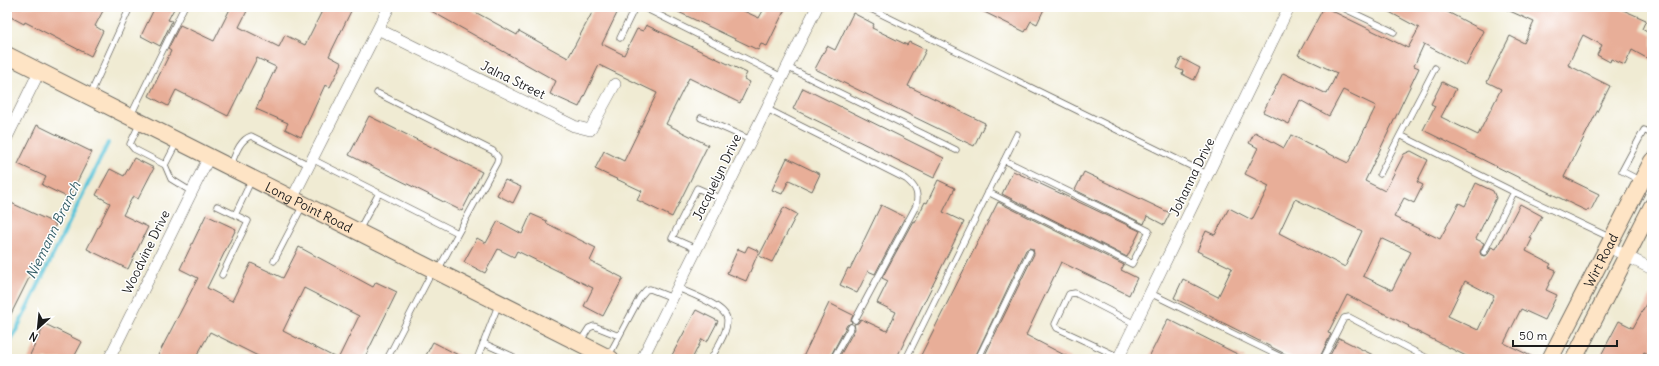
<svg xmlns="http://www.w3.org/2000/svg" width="1659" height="366" font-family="Delius,sans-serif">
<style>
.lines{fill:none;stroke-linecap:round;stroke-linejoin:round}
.stream{stroke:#5ec6da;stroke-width:4}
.building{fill:#e8ae98;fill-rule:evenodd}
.lane-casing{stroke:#66645c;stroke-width:7}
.street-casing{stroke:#66645c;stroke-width:12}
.secondary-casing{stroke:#66645c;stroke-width:18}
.lane{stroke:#fff;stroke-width:5.5}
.street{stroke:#fff;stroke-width:11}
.secondary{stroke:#fee4c5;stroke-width:16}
.labels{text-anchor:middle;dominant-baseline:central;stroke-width:3;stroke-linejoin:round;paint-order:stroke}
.street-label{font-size:13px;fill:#1c1c1c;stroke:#fff}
.water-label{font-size:14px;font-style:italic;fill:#366068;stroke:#fff}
</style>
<rect width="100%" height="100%" fill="#fff"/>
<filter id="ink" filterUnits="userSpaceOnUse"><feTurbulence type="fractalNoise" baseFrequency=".025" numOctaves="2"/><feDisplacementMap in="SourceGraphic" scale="8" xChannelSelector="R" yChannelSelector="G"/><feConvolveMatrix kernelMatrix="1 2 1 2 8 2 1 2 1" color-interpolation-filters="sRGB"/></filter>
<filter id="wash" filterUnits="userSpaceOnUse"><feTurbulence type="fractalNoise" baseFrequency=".012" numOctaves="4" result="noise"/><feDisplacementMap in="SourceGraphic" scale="16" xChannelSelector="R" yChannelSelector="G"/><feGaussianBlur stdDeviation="0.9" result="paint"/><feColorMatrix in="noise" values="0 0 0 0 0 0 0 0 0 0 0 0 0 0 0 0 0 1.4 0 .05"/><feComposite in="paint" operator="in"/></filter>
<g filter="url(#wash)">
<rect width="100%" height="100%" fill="#f0ebd3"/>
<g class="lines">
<path class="stream" d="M7,349L108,143"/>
</g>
<g id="blocks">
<path class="building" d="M7,7H105L95,26L103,31L91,56L25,22L24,24L7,15Z
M155,7H175L168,20L172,21L160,46L141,36Z
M231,7H249L239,27L279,47L285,35L305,45L324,7H353L329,56L342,63L330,87L325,85L301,137L285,129L288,123L256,109L276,67L257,58L228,116L176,90L168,106L149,96L171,51L168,49L180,25L214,41Z
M424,7H466L517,35L519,31L568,58L595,7H620L602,44L624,55L637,29L643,31L646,25L747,73L744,79L750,82L740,103L689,78L666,124L708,145L672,217L637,200L642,191L595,169L604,151L624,161L657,93L599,65L579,107L550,94L556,81Z
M668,7H735L759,18L765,7H786L767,46L761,44L758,50Z
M974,7H1045L1037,24L1031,21L1025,32Z
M1324,7L1408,48L1419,28L1380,7H1438L1484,31L1466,66L1424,44L1414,66L1419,68L1365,181L1385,191L1404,154L1411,151L1428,160L1417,182L1423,185L1414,203L1404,198L1394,217L1440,239L1459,203L1465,206L1476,183L1493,191L1496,198L1476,239L1484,243L1480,252L1481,255L1484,256L1488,254L1491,247L1496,249L1520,204L1542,216L1530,238L1532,239L1526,251L1551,264L1549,267L1556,270L1546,290L1557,295L1545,320L1521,309L1504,343L1537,359H1472L1408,327L1409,326L1347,295L1328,333L1331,334L1319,359H1295L1174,298L1183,279L1218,297L1232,268L1197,251L1206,231L1215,235L1229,208L1252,220L1269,186L1245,174L1258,148L1249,143L1255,132L1284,148L1291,135L1348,163L1376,106L1343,90L1329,116L1300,100L1289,124L1263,112L1283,73L1327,94L1337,73L1298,55ZM1295,199L1362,231L1345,267L1279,233ZM1381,238L1411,252L1392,290L1363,276ZM1465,281L1494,296L1478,330L1448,316Z
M1501,7H1616L1646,20L1642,29L1652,35V61L1632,50L1625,65L1611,59L1610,62L1597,55L1602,45L1583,35L1568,65L1610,86L1564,177L1599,194L1591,210L1588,209L1587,211L1572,204L1423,130L1435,106L1431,104L1442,82L1456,89L1441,117L1478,135L1501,89L1487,82L1510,36L1524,43L1534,22Z
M853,13L874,24L872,28L907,45L909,42L926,50L908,86L985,123L974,146L815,69L827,46L835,50Z
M1181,58L1200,68L1194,80L1182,74L1183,71L1176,68Z
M803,88L944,158L934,178L793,109Z
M369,116L482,172L462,211L349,155Z
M37,125L92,152L69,198L42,185L46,177L18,164Z
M134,158L154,168L138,199L133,196L123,215L148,227L128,269L87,249L110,203L96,195L110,169L124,176Z
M787,158L820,174L812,191L789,180L782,194L772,190Z
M1013,171L1140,231L1127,257L1002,194Z
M1084,172L1170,213L1164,225L1147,216L1144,224L1075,190Z
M505,180L521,187L513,203L497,195Z
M938,180L955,188L943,212L964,222L896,359H838L855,329L854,324L858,323L861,319L887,331L896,312L877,303L888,281L882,278L913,221L915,222L925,202L927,203Z
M7,201L56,224L7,322Z
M998,202L1124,265L1121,270L1137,278L1129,295L1061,262L1026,335L1072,359H983L1034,254L1033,249L1029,248L1026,250L974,359H919Z
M881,205L905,217L875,274L868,271L857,293L840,285L848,268L850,269Z
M784,207L797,214L772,262L759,256Z
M531,214L547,221L546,223L596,248L590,261L623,278L603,316L584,306L593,288L517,251L514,257L498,249L485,273L464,262L477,238L486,243L498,221L522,234Z
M206,215L236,229L207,288L232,301L251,263L283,278L299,247L373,287L376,282L397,292L364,359H264L210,332L195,359H156L198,278L180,269ZM304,288L359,316L338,359L283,331Z
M748,246L759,251L746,281L727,273L738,249L745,252Z
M1652,293V356L1644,352L1640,359H1599L1619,321L1633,328Z
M829,303L853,315L851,320L852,323L847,325L829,359H802Z
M696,310L718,321L707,342L702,339L692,359H680L672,355Z
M1168,319L1247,359H1148Z
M45,324L82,342L73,359H28Z
M1339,338L1381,359H1328Z
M433,342L466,359H424Z"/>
</g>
</g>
<g filter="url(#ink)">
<use href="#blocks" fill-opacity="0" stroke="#66645c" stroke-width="1"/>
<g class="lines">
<defs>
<path id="lane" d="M643,7L782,77
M867,7L1209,175
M1341,7L1394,32
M620,38L635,7
M787,67L956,150
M1435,68L1400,135L1514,192L1611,238
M377,93L493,151L498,157L497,162L438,270
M90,95L130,7
M767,109L906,179C916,187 919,193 916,206L855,320
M131,115L184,7
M701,118L751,140
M140,123L130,144L134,149L165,165L177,142
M312,159L458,233
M165,165L171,179L192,192
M230,167C235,156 239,140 251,136L309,165
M1380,174L1400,135
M1641,181L1622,171L1644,130L1652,134
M988,192L1132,264L1149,231L1004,160
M217,206L248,221L222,275
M235,215L252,179
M359,230L379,193
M697,249L672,238L697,188L722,199
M1484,252L1514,192
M274,261L303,205
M678,288C689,293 726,306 727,319C728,332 717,347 711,359
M1150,293L1285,359
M580,342L589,328L594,326L619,336
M483,343L512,356
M608,357L640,297L646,290L650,289L673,298
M1119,357L1057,328L1055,324L1069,294L1075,293L1135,324
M387,359L433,270
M477,359L499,303
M833,359L851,327
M906,359L1017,134
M978,359L1030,252
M1323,359L1344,318L1349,317L1429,359"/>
<path id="street" d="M378,29L574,126L590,130L615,84
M7,137L39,72
M292,199L389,7
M1607,246L1652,269
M109,359L209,157
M642,359L817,7
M1118,359L1289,7"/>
<g id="secondary">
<path id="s1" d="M7,55L611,359"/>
<path id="s2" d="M1550,359L1652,161"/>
<path d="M1574,359L1652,206"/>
</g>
</defs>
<use href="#lane" class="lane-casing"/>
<use href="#street" class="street-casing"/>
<use href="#secondary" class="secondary-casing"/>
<use href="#lane" class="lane"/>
<use href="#street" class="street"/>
<use href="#secondary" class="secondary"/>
</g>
</g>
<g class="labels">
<g class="street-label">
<text transform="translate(513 80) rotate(26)">Jalna Street</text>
<text transform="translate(717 177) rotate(-64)">Jacquelyn Drive</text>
<text transform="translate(1192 177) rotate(-64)">Johanna Drive</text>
<text stroke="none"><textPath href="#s1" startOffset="338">Long Point Road</textPath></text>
<text transform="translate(146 252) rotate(-64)">Woodvine Drive</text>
<text stroke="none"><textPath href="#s2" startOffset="111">Wirt Road</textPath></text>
</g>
<g class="water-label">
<text transform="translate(53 230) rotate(-64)">Niemann Branch</text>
</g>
</g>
<rect width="1659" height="366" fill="none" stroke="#fff" stroke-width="24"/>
<g transform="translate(38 328) rotate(207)" stroke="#ffffff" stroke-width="3" paint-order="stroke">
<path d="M0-3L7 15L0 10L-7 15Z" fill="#1c1c1c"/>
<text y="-6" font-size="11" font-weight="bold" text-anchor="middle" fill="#1c1c1c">N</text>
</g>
<path d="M1513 340v6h104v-6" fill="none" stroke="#1c1c1c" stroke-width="2"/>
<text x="1519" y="340" font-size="12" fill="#1c1c1c" stroke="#ffffff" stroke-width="3" paint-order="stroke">50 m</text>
</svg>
